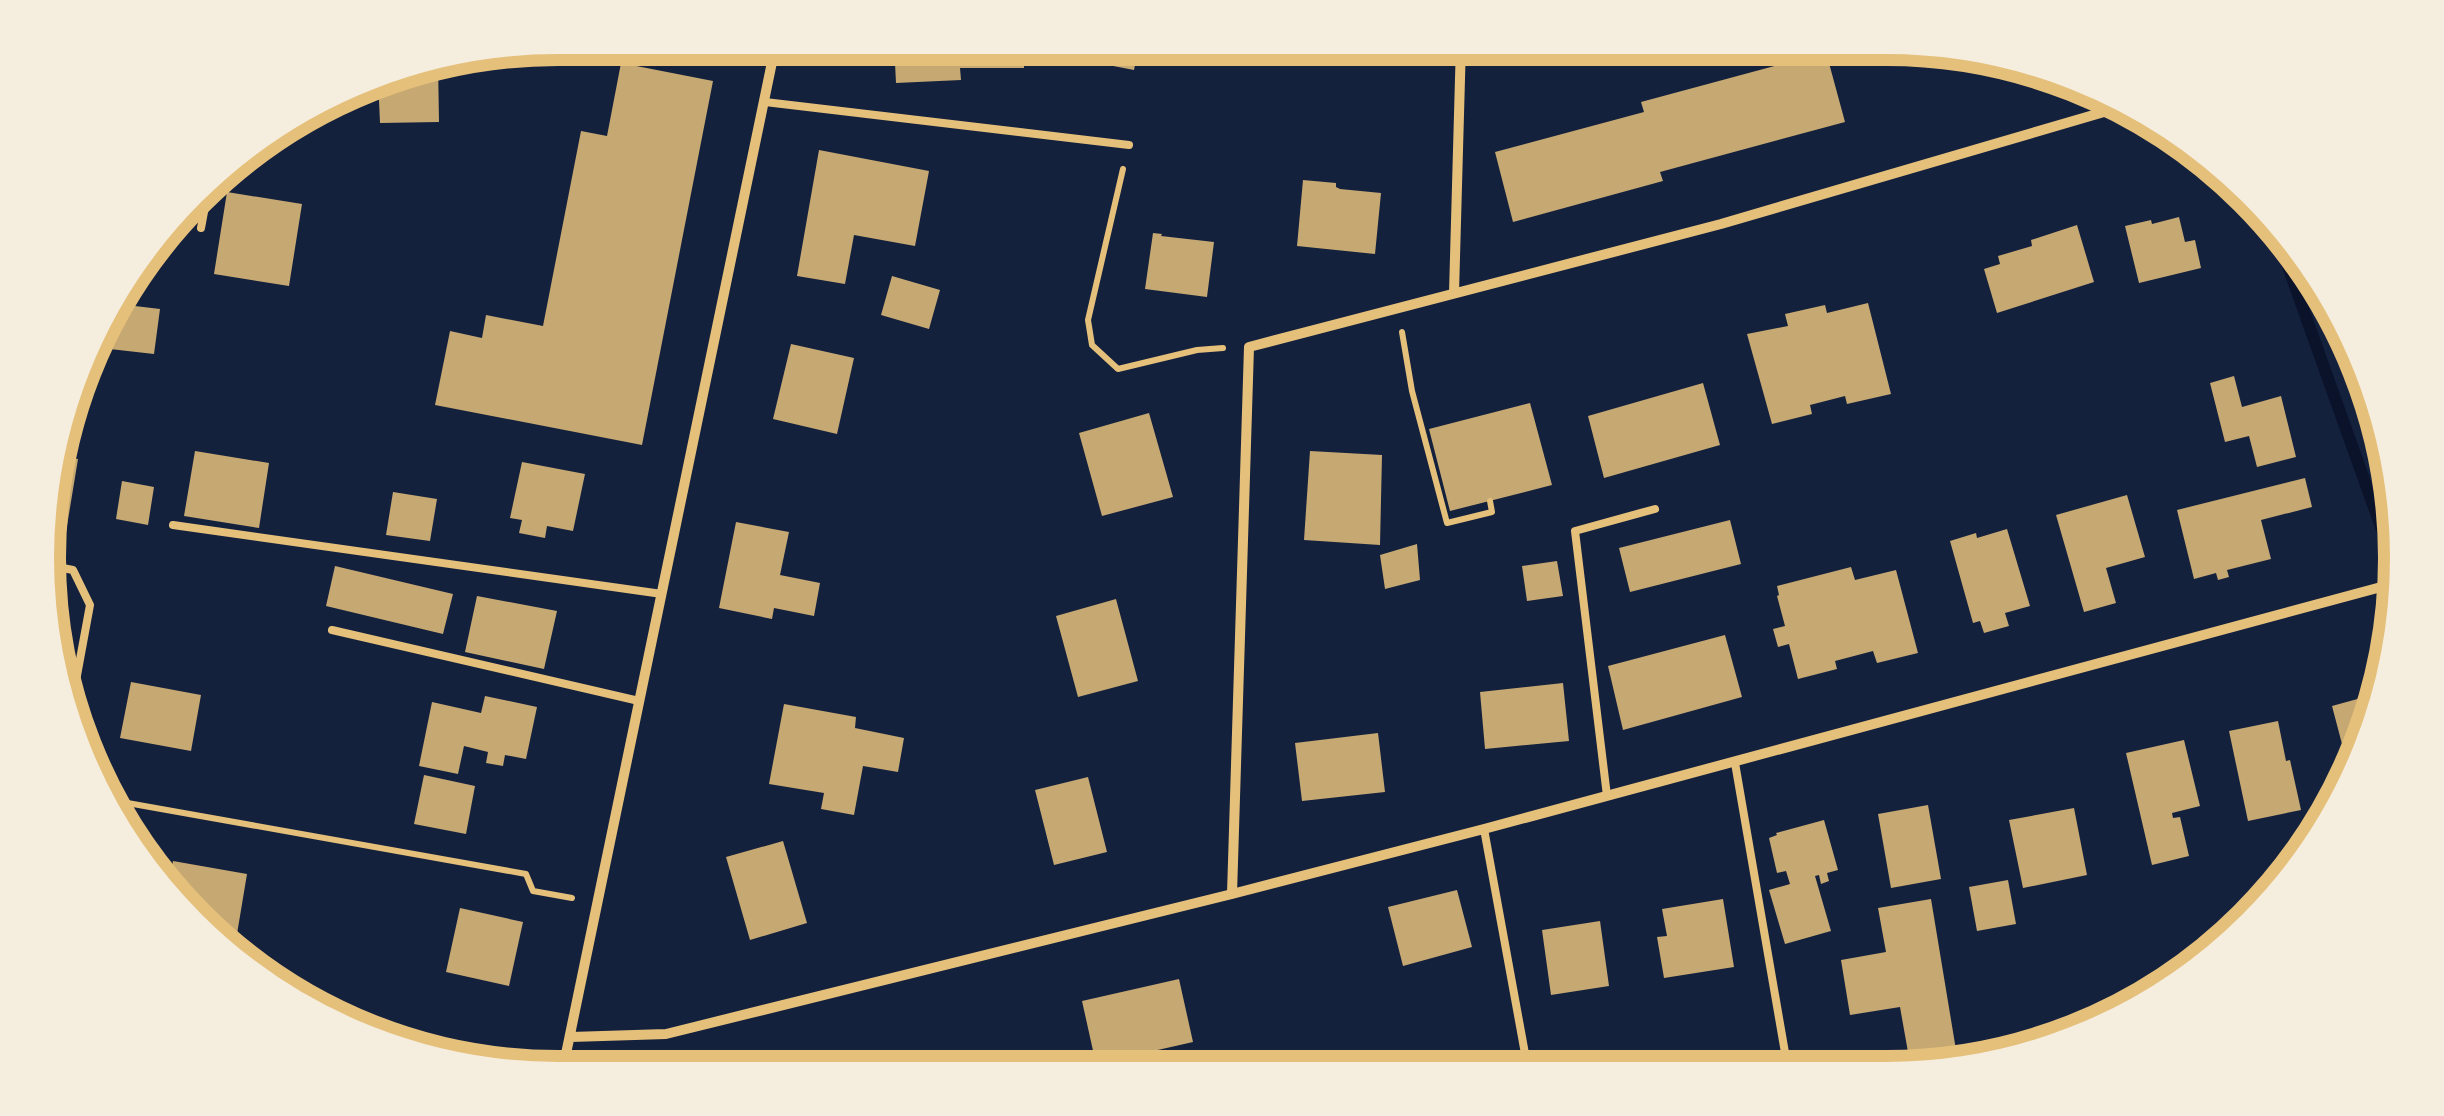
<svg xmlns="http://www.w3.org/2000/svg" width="2444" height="1116" font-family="'Roboto Condensed',sans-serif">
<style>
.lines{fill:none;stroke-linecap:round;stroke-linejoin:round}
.stream{stroke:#0b132b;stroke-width:12}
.building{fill:#c6a872}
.path{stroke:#e5c07b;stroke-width:6}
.service{stroke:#e5c07b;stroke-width:8}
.minor{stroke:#e5c07b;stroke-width:10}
.rim{fill:none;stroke:#e5c07b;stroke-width:12}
</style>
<rect width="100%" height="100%" fill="#14213d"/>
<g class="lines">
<path class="stream" d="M2275,230L2381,527L2395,523"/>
</g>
<path class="building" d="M894,43H1097V54L1024,56V68H960L961,80L896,83Z
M1113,43H1139L1134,70L1108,65Z
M1826,52L1845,122L1660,172L1663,181L1513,222L1495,152L1644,112L1641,102Z
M438,62L439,122L380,123L378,78L392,70Z
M621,63L713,81L642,445L435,405L450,331L482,338L486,315L543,326L581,131L607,136Z
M819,150L929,171L915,246L854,235L845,284L797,276Z
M1303,180L1336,183V187L1340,189L1381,193L1375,254L1297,246Z
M227,192L302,204L289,286L214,274Z
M2179,217L2185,242L2195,240L2201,268L2139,283L2125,226L2151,220L2152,224Z
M2077,225L2094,282L1997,313L1984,269L2000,264L1998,256L2032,246L2031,240Z
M1153,233L1162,234L1161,236L1214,242L1207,297L1145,289Z
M892,276L940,290L929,329L881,315Z
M110,303L160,309L154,354L101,348L104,320Z
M1868,303L1891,394L1847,404L1845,396L1810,405L1812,414L1772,424L1747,334L1788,326L1785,314L1825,305L1827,313Z
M791,344L854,358L837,434L773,419Z
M2234,376L2242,407L2281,396L2296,457L2257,467L2249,436L2225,442L2210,383Z
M1703,383L1720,445L1604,478L1588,416Z
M1530,403L1552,485L1450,511L1429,429Z
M1149,413L1173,497L1102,516L1079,433Z
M195,451L269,463L259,528L184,516Z
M1310,451L1382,455L1380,545L1304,540Z
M53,455L78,459L66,532L52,530Z
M522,462L585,474L573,531L547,526L545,538L519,533L522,520L510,518Z
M2305,478L2312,507L2261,520L2271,559L2227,570L2229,577L2218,580L2216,573L2194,579L2177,510Z
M122,481L154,487L148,525L116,519Z
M393,492L437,499L430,541L386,535Z
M2127,495L2145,557L2106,568L2116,603L2084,612L2056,515Z
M1730,520L1741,564L1630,592L1619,548Z
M736,522L789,532L780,575L820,583L814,616L774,608L772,619L719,608Z
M2007,529L2030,606L2005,613L2009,626L1984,633L1980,621L1973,623L1950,541L1976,533L1977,538Z
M1417,544L1420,580L1385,589L1380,555Z
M1557,561L1563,596L1527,601L1522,566Z
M335,566L453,594L443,634L326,606Z
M1851,567L1855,580L1896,570L1918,653L1877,663L1873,651L1835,661L1837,669L1798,679L1789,644L1778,647L1773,629L1785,626L1777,596L1779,595L1777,586Z
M477,596L557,611L544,669L465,652Z
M1116,599L1138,681L1078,697L1056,616Z
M1725,635L1742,697L1623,730L1608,666Z
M131,682L201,695L191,751L120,738Z
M1563,683L1569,741L1485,749L1480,692Z
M485,696L537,707L526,759L505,755L503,766L486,763L488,752L464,746L458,774L419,766L432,702L481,713Z
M2361,698L2362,704L2373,701L2362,755L2359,760L2347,763L2332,706Z
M784,704L856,717L855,728L904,738L898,772L863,766L854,815L821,809L824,793L769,784Z
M2278,721L2286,761L2290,760L2301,810L2248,821L2229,731Z
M1378,733L1385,792L1302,801L1295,743Z
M2184,740L2200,806L2172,813L2173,818L2180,817L2189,856L2152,865L2126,753Z
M424,775L475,786L466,834L414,824Z
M1088,777L1107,852L1054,865L1035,790Z
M1928,805L1941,879L1891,888L1878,814Z
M2074,808L2087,875L2023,888L2009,820Z
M1824,820L1838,870L1827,873L1829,881L1821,884L1819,875L1815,876L1831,931L1785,944L1769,890L1790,884L1786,871L1777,873L1769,838L1777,835L1776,833Z
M783,841L807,923L750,940L726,857Z
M173,861L247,874L235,946L216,943L169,885Z
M2008,880L2016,924L1977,931L1969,887Z
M1457,890L1472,947L1403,966L1388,907Z
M1723,899L1734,967L1664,978L1657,937L1667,936L1662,909Z
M1931,899L1959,1068L1954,1069H1911L1900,1007L1850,1015L1841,960L1886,952L1878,908Z
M460,908L523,922L509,986L446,972Z
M1600,921L1609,986L1551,995L1542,930Z
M1179,979L1193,1042L1096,1064L1082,1001Z"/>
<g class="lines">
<path class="path" d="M1123,169L1088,320L1092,345L1118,369L1197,350L1223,348
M1402,332L1412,391L1447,523L1492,512L1490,501
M105,799L526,874L533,891L572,898"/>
<path class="service" d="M765,102L1129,145
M201,228L210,180
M173,525L662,594
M52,566L73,570L90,605L71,708
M332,630L639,701
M1735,763L1788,1070
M1607,796L1575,531L1655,509
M1484,829L1528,1070"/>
<path class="minor" d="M1454,293L1461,43
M1232,894L1249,347L1721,224L2121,107
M571,1037L666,1034L1232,894L1484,829L2396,583
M562,1073L776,43"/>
</g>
<path d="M0 0H2444V1116H0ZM558 60H1886A498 498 0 0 1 2384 558V558A498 498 0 0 1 1886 1056H558A498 498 0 0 1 60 558V558A498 498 0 0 1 558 60Z" fill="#f5edde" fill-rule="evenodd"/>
<path class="rim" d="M558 60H1886A498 498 0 0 1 2384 558V558A498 498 0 0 1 1886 1056H558A498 498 0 0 1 60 558V558A498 498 0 0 1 558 60Z"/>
</svg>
